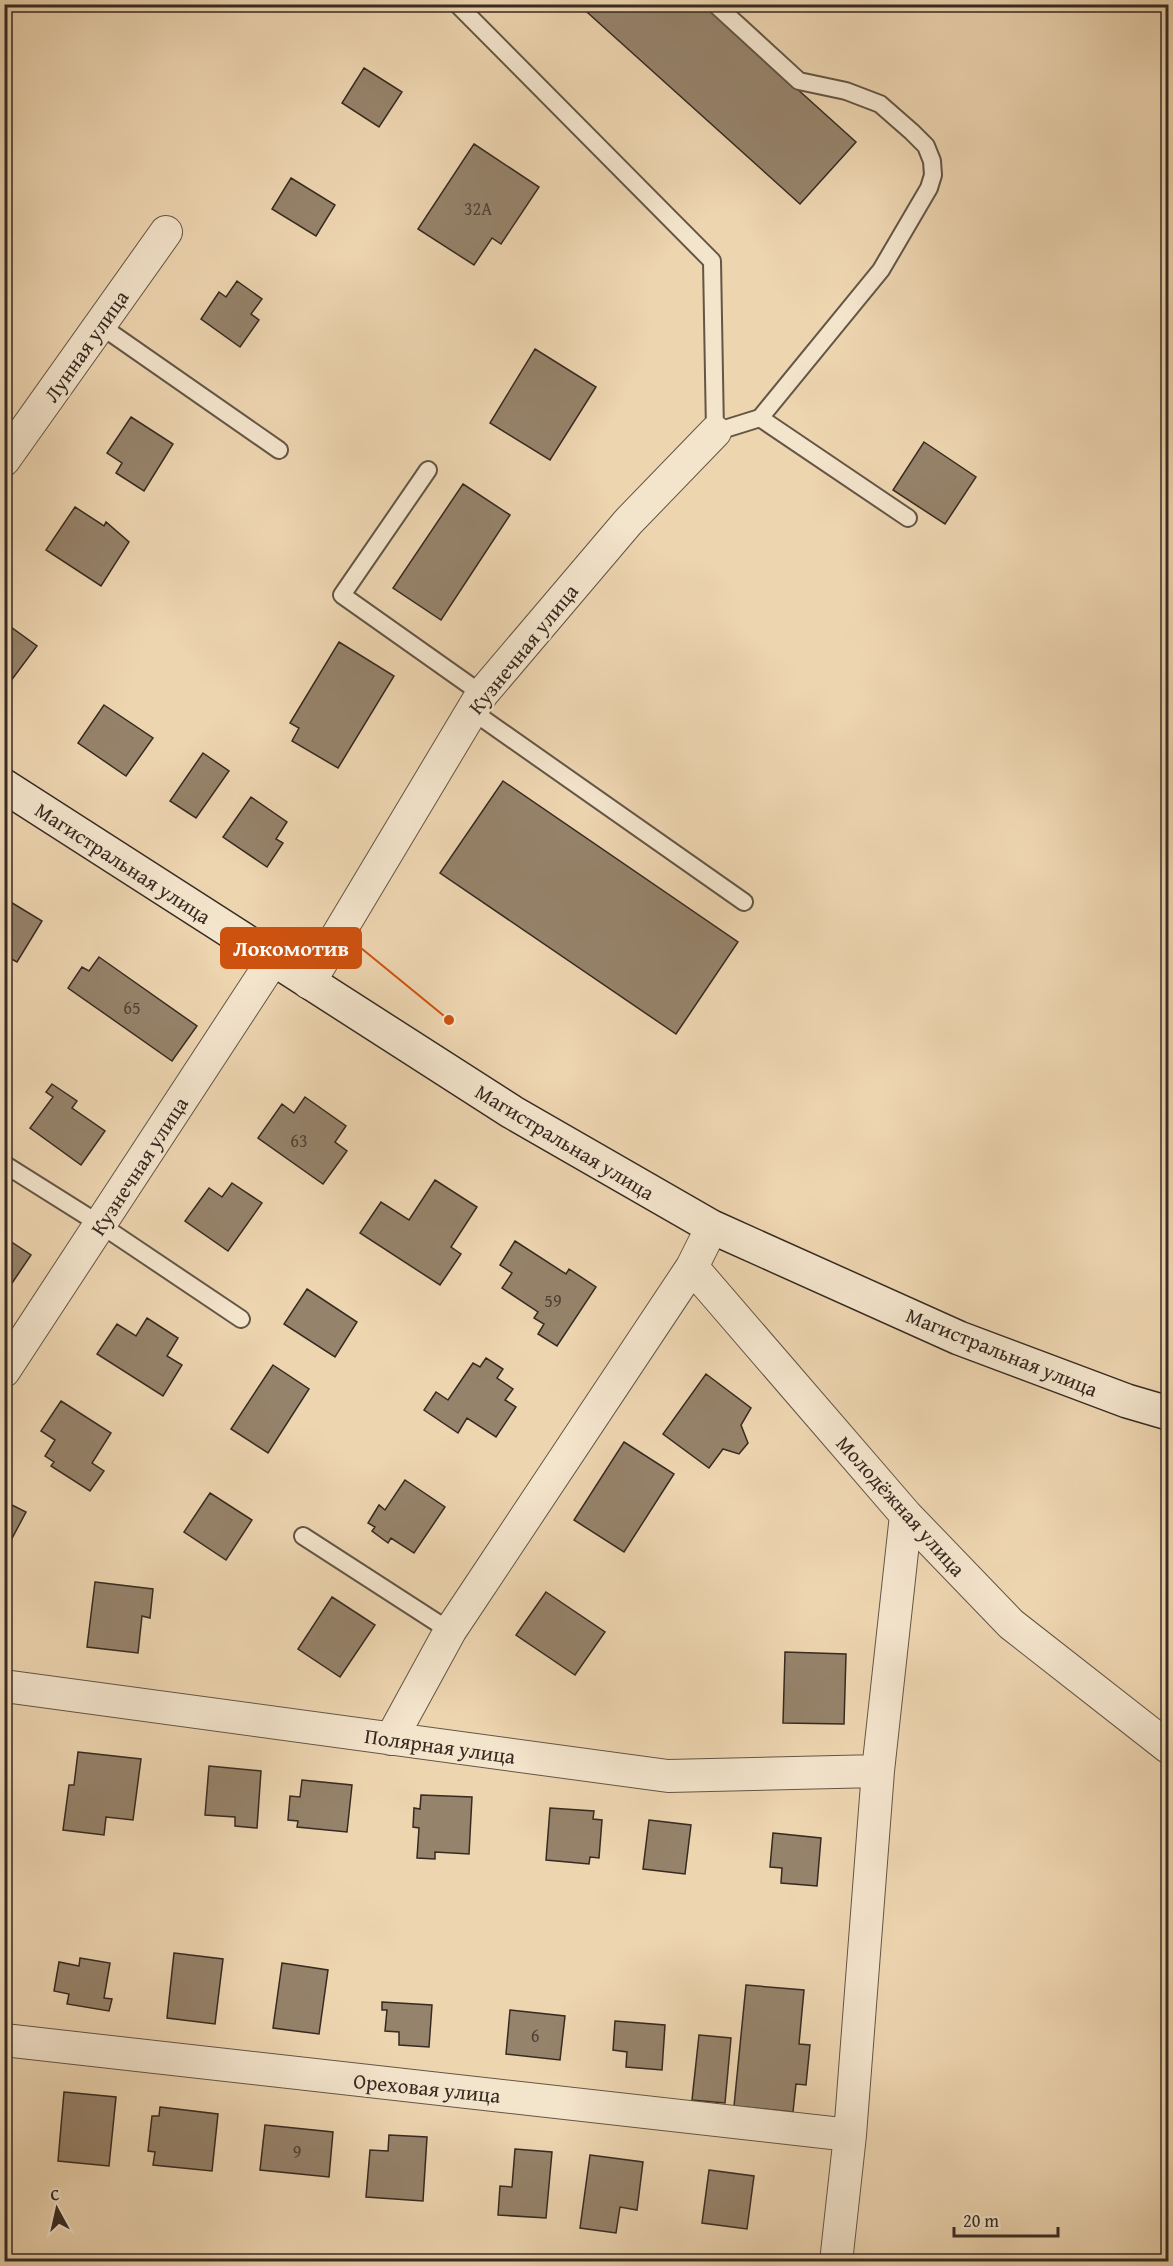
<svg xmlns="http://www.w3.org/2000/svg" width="1173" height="2266" font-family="'Gentium Book Plus',serif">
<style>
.building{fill:#96836b;stroke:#372a21;stroke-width:1.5}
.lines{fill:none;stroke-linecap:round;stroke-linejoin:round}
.service-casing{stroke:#645545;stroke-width:20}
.minor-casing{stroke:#645545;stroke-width:34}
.secondary-casing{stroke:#372a21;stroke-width:36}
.service{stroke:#f3e4cc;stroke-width:16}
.minor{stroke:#f3e4cc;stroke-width:32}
.secondary{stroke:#f3e4cc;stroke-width:33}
.labels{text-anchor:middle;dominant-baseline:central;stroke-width:5;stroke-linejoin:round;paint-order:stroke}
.number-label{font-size:18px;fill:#4f4034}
.street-label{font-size:21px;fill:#372a21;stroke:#f3e4cc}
.leader{fill:none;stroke:#cd520f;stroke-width:2}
.callout-dot{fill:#cd520f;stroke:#f3e4cc;stroke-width:2}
.callout{fill:#cd520f;stroke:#cd520f;stroke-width:2}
.callout-label{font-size:22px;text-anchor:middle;font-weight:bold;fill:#fff}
</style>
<rect width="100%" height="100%" fill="#edd5b0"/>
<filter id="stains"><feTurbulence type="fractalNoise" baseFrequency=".00333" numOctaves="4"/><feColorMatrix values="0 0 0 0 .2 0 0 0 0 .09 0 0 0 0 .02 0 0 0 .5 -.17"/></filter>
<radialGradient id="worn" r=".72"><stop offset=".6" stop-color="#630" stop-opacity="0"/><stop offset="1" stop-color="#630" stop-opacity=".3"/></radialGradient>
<path class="building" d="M578,4H703L856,142L800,204Z
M364,68L402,92L379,127L342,103Z
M474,144L539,187L501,244L492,238L474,265L418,229Z
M291,178L335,205L316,236L272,209Z
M237,281L262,299L251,314L259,320L240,347L201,319L219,292L226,297Z
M535,349L596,387L550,460L490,423Z
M131,417L173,444L144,491L116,473L122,463L107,453Z
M924,442L976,477L945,524L893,490Z
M463,484L510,515L441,620L393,588Z
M75,507L104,526L106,522L129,542L101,586L46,550Z
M4,622L37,646L4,690Z
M339,642L394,676L338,768L292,741L299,728L290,723Z
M104,705L153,738L126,776L78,743Z
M203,753L229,771L196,818L170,801Z
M503,781L738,942L676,1034L440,873Z
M251,797L287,822L276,839L283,843L267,867L223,837Z
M4,898L42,921L17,962L4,955Z
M99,957L197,1026L172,1061L68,988L82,967L89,971Z
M52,1084L77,1101L72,1108L105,1131L81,1165L30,1128L53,1097L46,1092Z
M305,1097L346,1126L335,1142L347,1151L323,1184L258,1138L282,1104L294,1113Z
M435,1180L477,1207L451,1247L461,1254L440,1285L360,1233L381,1202L409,1220Z
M232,1183L262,1203L228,1251L185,1221L209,1188L222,1197Z
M4,1237L31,1255L4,1295Z
M515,1241L566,1274L569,1269L596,1287L557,1346L538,1334L544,1324L534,1318L538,1312L502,1288L512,1273L500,1265Z
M307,1289L357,1322L335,1357L284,1324Z
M147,1318L178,1338L167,1356L182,1365L163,1396L97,1354L117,1324L136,1336Z
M486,1358L503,1369L497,1378L513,1389L505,1400L516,1407L496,1437L467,1418L458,1433L424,1410L436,1392L448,1400L473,1363L480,1367Z
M273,1365L309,1389L268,1453L231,1429Z
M706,1374L751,1408L741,1425L748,1443L739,1454L723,1449L709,1468L663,1434Z
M61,1401L111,1433L92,1463L104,1471L90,1491L51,1466L54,1462L45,1456L55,1440L41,1431Z
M624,1442L674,1474L624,1552L574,1520Z
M405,1480L445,1507L414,1553L391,1538L388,1543L372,1531L375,1527L368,1523L379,1505L385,1510Z
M210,1493L252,1520L226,1560L184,1532Z
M4,1501L26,1512L9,1544L4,1541Z
M95,1582L153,1589L150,1618L142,1616L138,1653L87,1647Z
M546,1592L605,1632L575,1675L516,1635Z
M332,1597L375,1625L340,1677L298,1649Z
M785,1652L846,1654L844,1724L783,1723Z
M4,1746H10L4,1800Z
M78,1752L141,1759L133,1820L106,1817L104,1835L63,1830L69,1785H74Z
M209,1766L261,1771L257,1828L235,1826V1817L205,1815Z
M302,1780L352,1785L347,1832L297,1827L298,1821L288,1820L290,1796L300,1797Z
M421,1795L472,1797L469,1854L435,1852V1859L417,1858L419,1828L413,1827L414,1808L420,1809Z
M550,1808L594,1811L593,1819L602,1820L599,1858L590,1857L589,1864L546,1860Z
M649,1820L691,1825L685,1874L643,1869Z
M773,1833L821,1838L817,1886L781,1883L782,1868L770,1867Z
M174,1953L223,1959L215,2024L167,2018Z
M80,1958L110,1963L104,1998L112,1999L109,2011L67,2004L69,1994L54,1991L59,1962L79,1966Z
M282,1963L328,1970L319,2034L273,2028Z
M746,1985L804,1990L799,2044L810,2045L806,2085L796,2084L793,2112L734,2106Z
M382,2002L432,2005L429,2047L399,2045V2032L385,2031L387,2010H382Z
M510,2010L565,2016L560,2060L506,2054Z
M615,2021L665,2025L662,2070L626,2067L627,2052L613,2050Z
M699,2035L731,2038L725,2103L692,2100Z
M64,2092L116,2097L109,2166L58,2161Z
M160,2107L218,2114L212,2171L153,2165L155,2152L148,2151L152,2116H159Z
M265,2125L333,2132L329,2177L260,2170Z
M389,2135L427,2137L423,2201L366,2197L370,2150L388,2151Z
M515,2149L552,2152L546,2218L498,2215L500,2186L512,2187Z
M590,2155L643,2162L637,2210L620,2207L616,2233L580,2228Z
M709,2170L754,2176L747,2229L702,2223Z"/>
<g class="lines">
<defs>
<path id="service" d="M457,4L712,261L715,432L760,418L881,270L929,188L933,175L932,161L926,146L912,132L880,104L846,91L799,81L715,4
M101,326L279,450
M760,418L908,518
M428,470L342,595L482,694
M472,711L744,902
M4,1164L101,1225L241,1319
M303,1536L450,1631"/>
<path id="minor" d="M4,460L166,232
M309,983L482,694L628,522L715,432
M712,1227L692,1267L906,1515L1011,1624L1168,1747
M4,1371L273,960
M4,1686L668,1776L878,1771
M391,1739L450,1631L692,1267
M4,2040L850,2135
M836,2262L850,2135L878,1771L906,1515"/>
<path id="secondary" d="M4,786L512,1112L712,1227L959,1338L1127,1401L1168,1413"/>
</defs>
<use href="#service" class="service-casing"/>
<use href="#minor" class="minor-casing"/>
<use href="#secondary" class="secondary-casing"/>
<use href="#service" class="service"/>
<use href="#minor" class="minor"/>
<use href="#secondary" class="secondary"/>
</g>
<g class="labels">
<g class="number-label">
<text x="478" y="208">32А</text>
<text x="132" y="1007">65</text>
<text x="299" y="1140">63</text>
<text x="553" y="1300">59</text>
<text x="535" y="2035">6</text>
<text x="297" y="2151">9</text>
</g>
<g class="street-label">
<text transform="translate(86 346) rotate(-55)">Лунная улица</text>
<text transform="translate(523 649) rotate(-51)">Кузнечная улица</text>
<text transform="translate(123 863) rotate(33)">Магистральная улица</text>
<text transform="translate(565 1142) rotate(31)">Магистральная улица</text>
<text transform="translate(139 1166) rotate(-57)">Кузнечная улица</text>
<text transform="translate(1002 1352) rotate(22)">Магистральная улица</text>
<text transform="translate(901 1506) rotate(48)">Молодёжная улица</text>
<text transform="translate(440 1746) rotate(8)">Полярная улица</text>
<text transform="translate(427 2088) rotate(6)">Ореховая улица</text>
</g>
</g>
<path class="leader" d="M449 1020L361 948"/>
<circle class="callout-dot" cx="449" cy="1020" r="6"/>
<rect class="callout" x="221" y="928" width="140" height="40" rx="6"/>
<g class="callout-label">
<text x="291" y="956">Локомотив</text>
</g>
<rect width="1173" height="2266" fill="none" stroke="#edd5b0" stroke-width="24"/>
<rect x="6" y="6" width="1161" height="2254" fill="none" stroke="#372a21" stroke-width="3"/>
<rect x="12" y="12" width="1149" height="2242" fill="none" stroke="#372a21" stroke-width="1.5"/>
<g transform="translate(57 2209) rotate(352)" stroke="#f3e4cc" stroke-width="4.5" paint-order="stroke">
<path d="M0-4.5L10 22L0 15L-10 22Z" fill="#372a21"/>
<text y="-9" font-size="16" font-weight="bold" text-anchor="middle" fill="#372a21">С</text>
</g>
<path d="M954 2227v9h104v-9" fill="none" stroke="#372a21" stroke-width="3"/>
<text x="963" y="2227" font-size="18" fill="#372a21" stroke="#f3e4cc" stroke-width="4.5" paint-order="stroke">20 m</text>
<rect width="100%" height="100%" filter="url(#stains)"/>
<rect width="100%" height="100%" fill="url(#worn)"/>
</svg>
